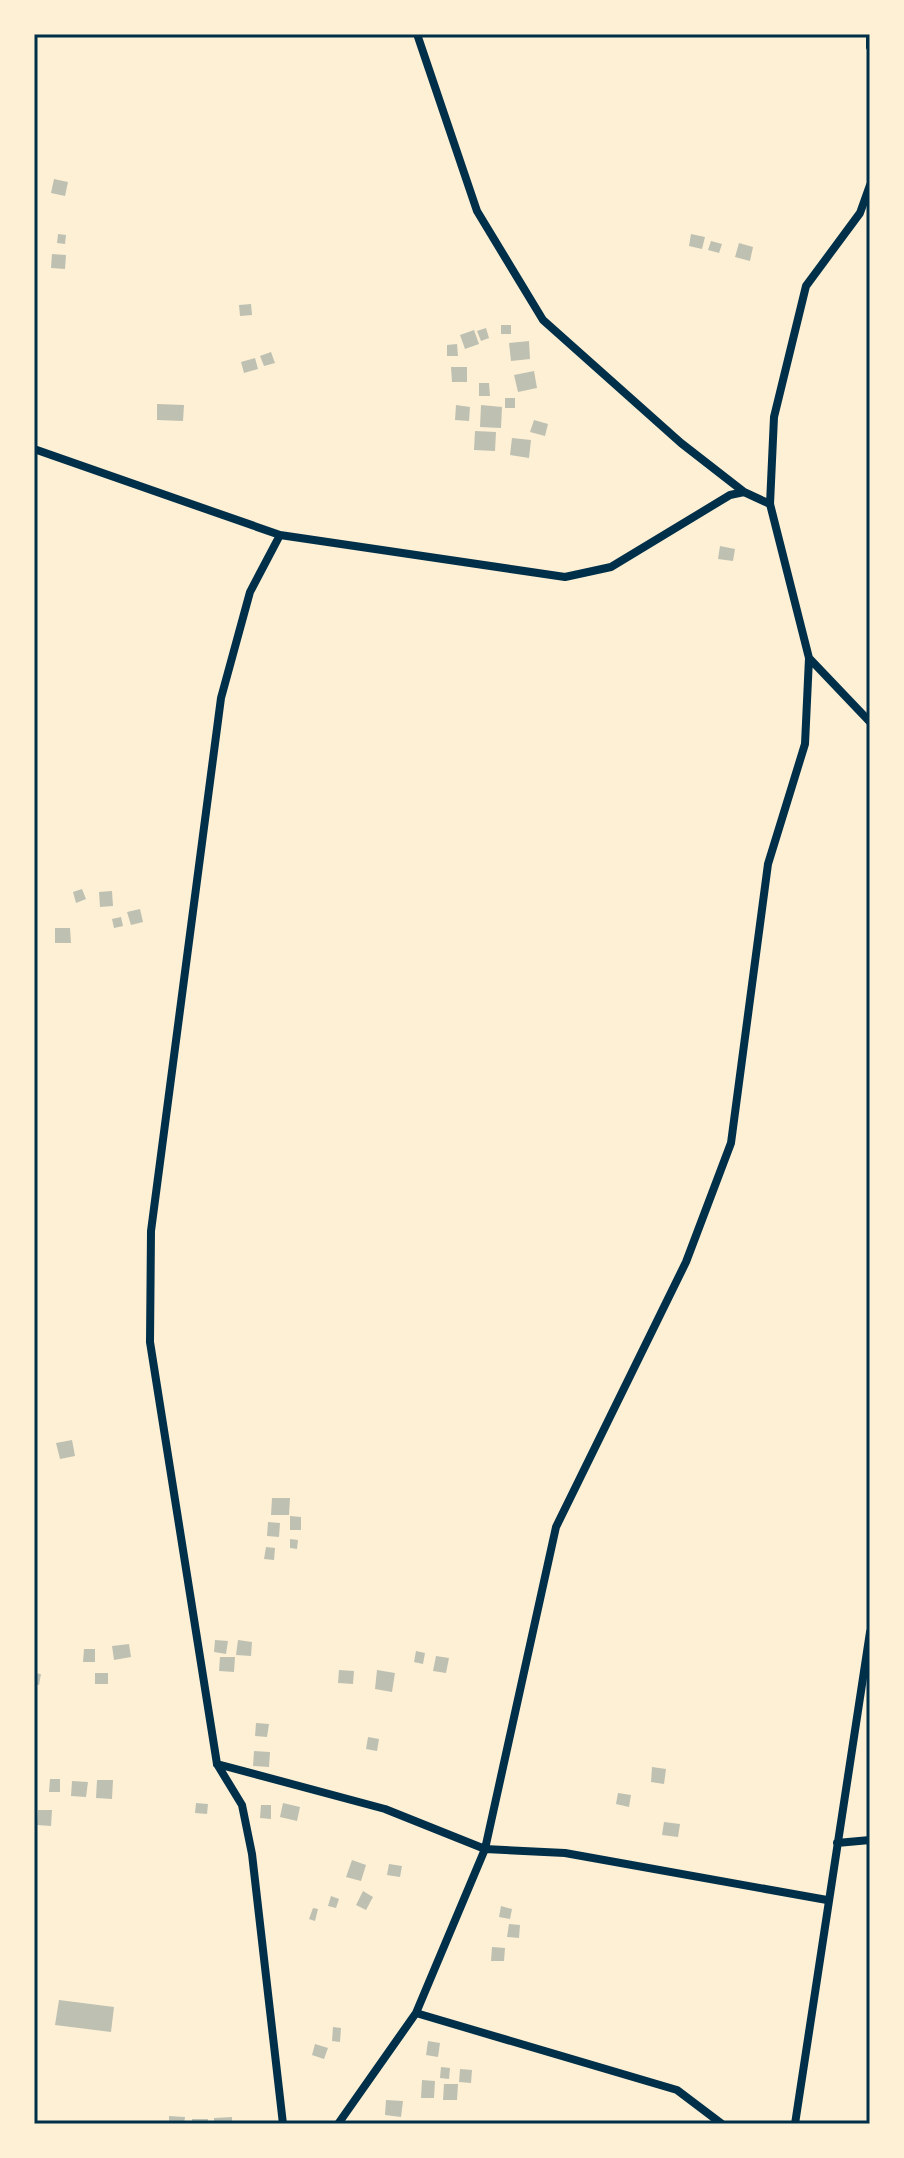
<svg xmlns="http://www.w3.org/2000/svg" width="904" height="2158" font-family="Commissioner,sans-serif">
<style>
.building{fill:#bec0b2}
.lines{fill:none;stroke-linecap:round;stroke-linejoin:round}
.minor{stroke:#003049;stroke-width:8}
.neatline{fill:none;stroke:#003049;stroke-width:3}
</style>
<rect width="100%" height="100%" fill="#fdf0d5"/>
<path class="building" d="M54,179L68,182L65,196L51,193Z
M58,234L66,235L65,244L57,243Z
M691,234L705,237L702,249L689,246Z
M711,241L722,244L719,253L708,250Z
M739,243L753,247L750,261L735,257Z
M52,254L66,255L65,269L51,268Z
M251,304L252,315L240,316L239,305Z
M501,325H511V334H501Z
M486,328L489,338L481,341L477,331Z
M474,330L479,344L465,349L460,335Z
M529,341L530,359L511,361L509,343Z
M457,344L458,356H447V345Z
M271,352L275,363L264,366L260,356Z
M255,358L258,369L244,373L241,362Z
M451,367H467V382H452Z
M534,371L537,388L518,392L514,375Z
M479,383H489L490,396H479Z
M505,398H515V408H505Z
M157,404L184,405L183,421L157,420Z
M456,405L470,407L469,421L455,420Z
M481,405L502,407L501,428L480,427Z
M534,420L548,424L545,436L530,432Z
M475,431L496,432L495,451L474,450Z
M512,438L531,440L529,458L510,455Z
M720,546L735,549L733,561L718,559Z
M82,889L86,899L76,903L73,892Z
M112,891L113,906L100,907L99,892Z
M140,909L143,922L131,925L127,912Z
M121,917L123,926L114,928L112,919Z
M55,928H70L71,943H55Z
M72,1440L75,1456L60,1459L56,1443Z
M272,1498H290L289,1515H271Z
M290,1516L301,1517V1530H290Z
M268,1522L280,1523L279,1537L267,1536Z
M290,1539L298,1540L297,1549L290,1548Z
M266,1547L275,1548L274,1560L264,1559Z
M215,1640L228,1641L226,1654L214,1652Z
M238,1640L252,1642L251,1656L236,1655Z
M129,1644L131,1657L114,1660L112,1646Z
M84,1649H95V1662H83Z
M416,1651L425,1653L423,1664L414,1662Z
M436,1656L449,1658L446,1673L433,1671Z
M220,1657H235L234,1672L219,1671Z
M339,1670L354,1671L353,1684L338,1683Z
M377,1670L395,1673L392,1692L375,1689Z
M34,1673L41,1674L39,1685L34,1684Z
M95,1673H108V1684H95Z
M256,1723L269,1724L267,1737L255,1736Z
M368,1737L379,1739L377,1751L366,1749Z
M254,1751L270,1752L269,1767L253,1766Z
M652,1767L666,1769L664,1784L651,1782Z
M50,1779H60V1792H49Z
M97,1780H113L112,1799L96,1798Z
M72,1781L88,1782L86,1797L71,1796Z
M618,1793L631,1795L629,1807L616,1804Z
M196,1803L208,1804L207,1814L195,1813Z
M283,1803L300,1807L297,1821L280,1817Z
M261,1805H271V1819L260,1818Z
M38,1810H52L51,1826L37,1825Z
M664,1822L680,1824L678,1837L662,1835Z
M352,1860L366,1865L361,1881L346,1877Z
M389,1864L402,1866L400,1877L387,1875Z
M363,1891L373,1897L366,1910L356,1905Z
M331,1896L339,1899L336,1908L328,1906Z
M501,1906L512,1909L510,1919L499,1917Z
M313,1908L318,1909L315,1921L309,1919Z
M509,1924L520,1925L519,1938L507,1937Z
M492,1947L505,1948L504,1961H491Z
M59,2000L114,2007L111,2032L55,2025Z
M333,2027L341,2028L340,2042L332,2041Z
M428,2041L440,2043L438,2057L426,2055Z
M315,2044L328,2048L324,2059L312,2055Z
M441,2067L450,2068L449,2079L440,2078Z
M460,2069L472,2070L471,2083L459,2082Z
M422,2080L435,2081L434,2098H421Z
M444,2084H458L457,2100H443Z
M386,2100L403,2101L401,2117L385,2115Z
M169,2116L185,2117L184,2124H169Z
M232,2117V2124H214V2118Z
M192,2119H208V2124H192Z"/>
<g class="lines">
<path class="minor" d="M417,34L477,211L543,320L681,443L744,492L770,504
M870,34V47
M870,185L860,213L806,286L774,417L770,504L809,658L870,722
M34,449L280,535L565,577L611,567L730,495L744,492
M280,535L250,592L221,698L151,1231L150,1342L217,1764L242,1805L252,1854L283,2124
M217,1764L385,1809L485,1849L565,1853L827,1900
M837,1843L870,1840
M416,2013L677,2090L722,2124
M338,2124L416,2013L485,1849L556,1527L686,1262L731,1143L768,864L805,744L809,658
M795,2124L870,1632"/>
</g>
<rect width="904" height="2158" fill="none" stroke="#fdf0d5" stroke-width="72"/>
<rect x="36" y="36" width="832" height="2086" class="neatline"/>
</svg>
